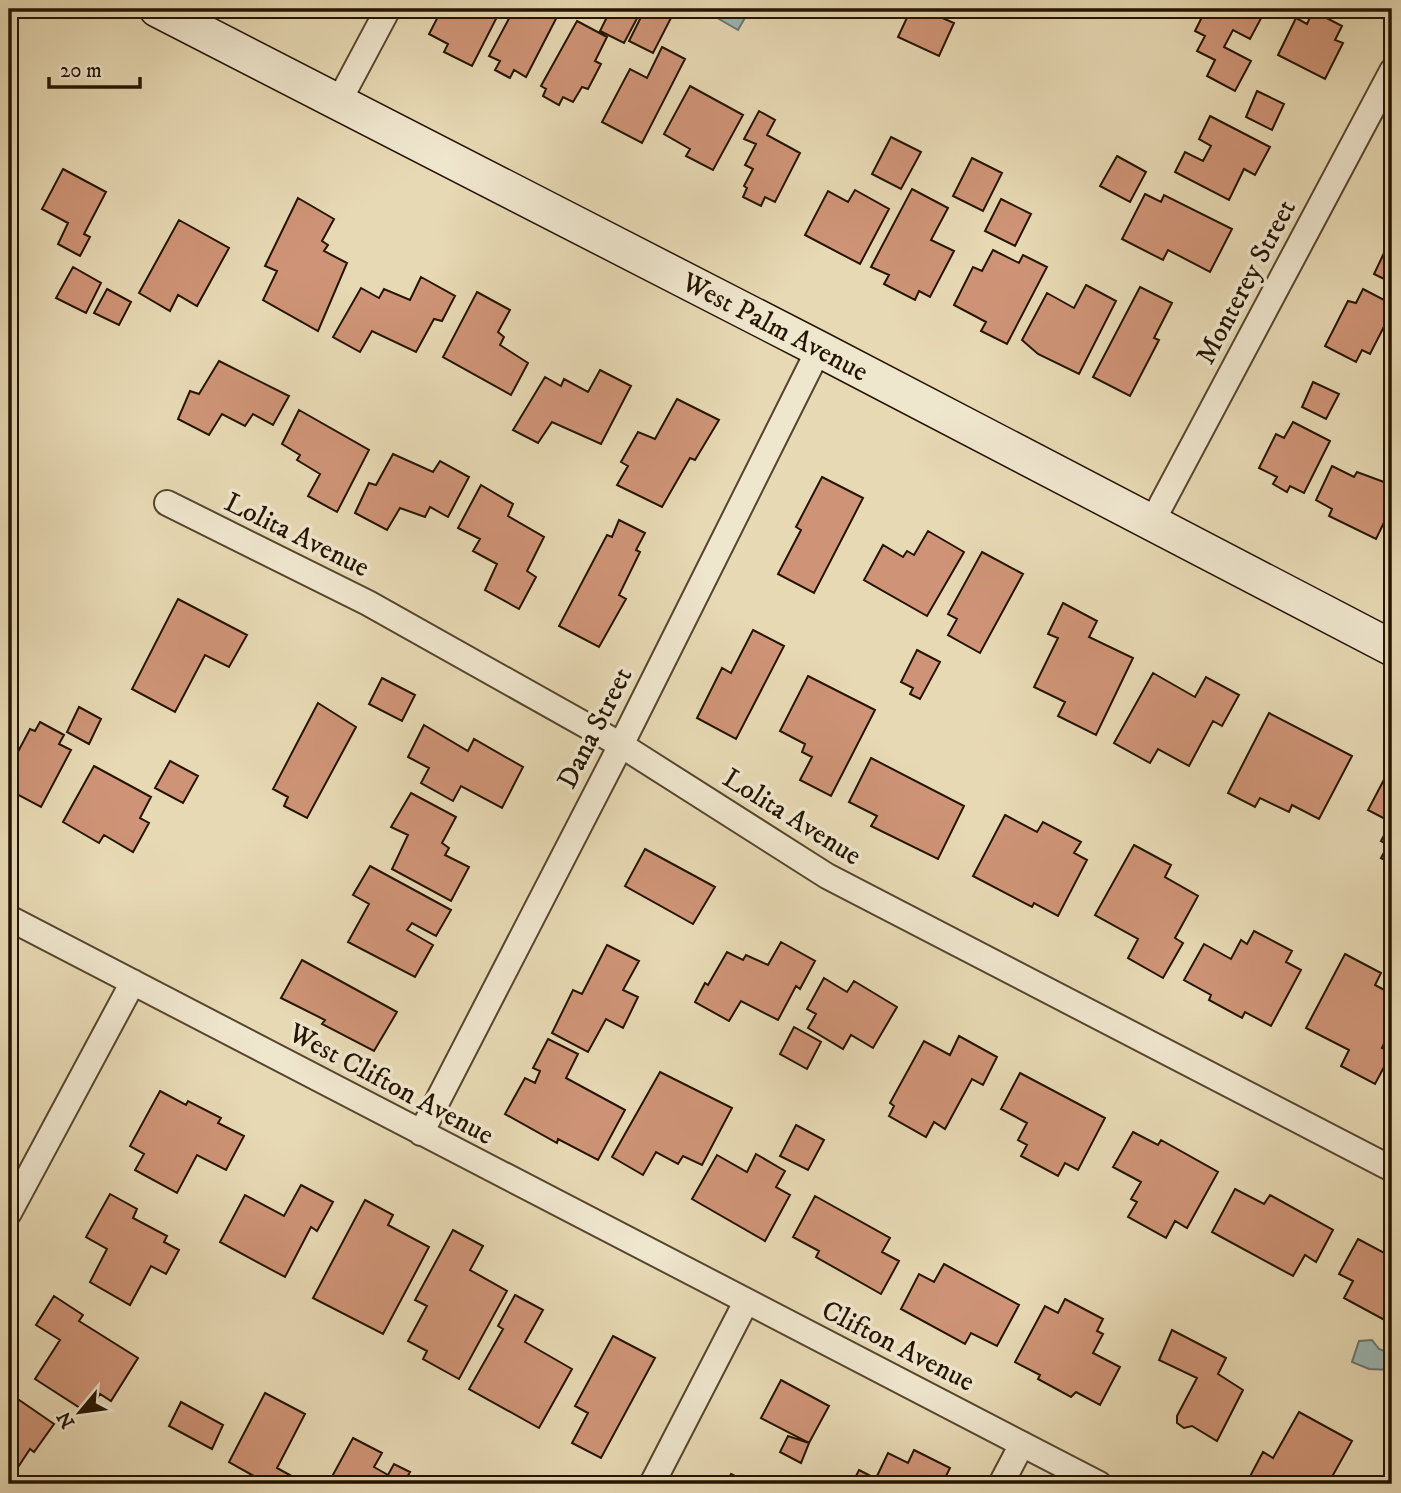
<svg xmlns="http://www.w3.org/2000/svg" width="1401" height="1493" font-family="'IM FELL DW Pica',serif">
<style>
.water{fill:#9ab8b6;stroke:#6b766d;stroke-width:2}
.building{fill:#cf9477;stroke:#251400;stroke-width:2}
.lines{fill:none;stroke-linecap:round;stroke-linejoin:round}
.street-casing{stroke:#56452d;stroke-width:28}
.secondary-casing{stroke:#251400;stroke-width:38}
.street{stroke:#efe6ce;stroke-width:24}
.secondary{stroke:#efe6ce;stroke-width:35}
.labels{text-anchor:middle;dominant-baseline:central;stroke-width:7;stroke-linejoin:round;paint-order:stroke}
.street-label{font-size:28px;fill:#251400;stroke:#efe6ce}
</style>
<rect width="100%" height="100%" fill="#e7d9b4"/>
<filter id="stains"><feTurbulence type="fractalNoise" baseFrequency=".00286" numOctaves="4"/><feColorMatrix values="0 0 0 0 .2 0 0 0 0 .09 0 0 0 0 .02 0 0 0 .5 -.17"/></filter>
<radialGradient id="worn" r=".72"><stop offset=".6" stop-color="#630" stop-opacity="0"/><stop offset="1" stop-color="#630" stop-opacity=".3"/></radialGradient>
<path class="water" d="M725,9H750L738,30L719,19Z
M1372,1340L1379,1349L1392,1354V1370L1369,1369L1352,1362L1359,1341Z"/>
<path class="building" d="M442,9H501L472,66L444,52L448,44L429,34Z
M514,9H561L526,77L514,70L510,78L495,70L500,61L489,56Z
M611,9H642L624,43L600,31Z
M645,9H657L672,16L653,53L629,41Z
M858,9H877L873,17Z
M911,9H922L954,23L939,56L898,37Z
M1206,9H1266L1250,39L1233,30L1224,47L1251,61L1235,91L1207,76L1215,60L1197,51L1205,36L1195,31Z
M1313,11L1342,26L1335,40L1343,43L1325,79L1278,55L1296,18L1307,24Z
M577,21L607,37L595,61L601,64L588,89L582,87L573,102L563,97L559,105L543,96L546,89L541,86Z
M662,47L685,59L642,143L602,122L630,69L647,78Z
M690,86L743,115L713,170L686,156L690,149L664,134Z
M1257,91L1284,104L1272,130L1246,117Z
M759,111L775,120L767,135L800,153L775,202L765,197L761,206L743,197L747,188L744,186L753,169L745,165L756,144L744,139Z
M1210,116L1270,147L1255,175L1244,169L1229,200L1175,172L1185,152L1203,161L1211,146L1199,139Z
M891,137L921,152L901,189L872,174Z
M1117,156L1146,172L1130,202L1100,186Z
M972,158L1002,173L983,211L953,196Z
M63,169L106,192L84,234L90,237L80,256L58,244L68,223L42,209Z
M912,189L948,208L931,240L954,251L930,297L919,291L915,300L884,284L889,275L871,267Z
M855,190L889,209L860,264L805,235L828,191L848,202Z
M1145,194L1161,202L1164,195L1232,229L1210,272L1168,250L1163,260L1122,239Z
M298,198L334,219L322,241L328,245L324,251L347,263L318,331L263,300L277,271L265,266Z
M1001,199L1031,214L1015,246L985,231Z
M179,220L229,248L197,306L178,295L170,311L139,293Z
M993,250L1019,263L1023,255L1047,267L1007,344L981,331L986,322L954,305L973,267L982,271Z
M1385,251L1392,255V283L1374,274Z
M73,267L101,283L86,313L56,298Z
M421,277L455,296L442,321L434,319L416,352L372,331L360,352L333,337L361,288L379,298L384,289L410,300Z
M1086,285L1116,301L1079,374L1038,354L1022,340L1047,293L1074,308Z
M1140,287L1172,303L1154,338L1159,340L1130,396L1093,377Z
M107,289L131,302L119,325L94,313Z
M1363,289L1392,304V311L1370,354L1362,350L1356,362L1325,346L1348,301L1356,303Z
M477,292L510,310L498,332L504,337L500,345L528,363L511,395L443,357Z
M219,361L289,396L273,425L253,414L245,426L222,414L209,435L178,419L190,391L199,394Z
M600,370L631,386L601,444L552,422L538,443L513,430L545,377L561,386L564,379L588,392Z
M1313,382L1339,394L1326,419L1302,407Z
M677,399L719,420L695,460L690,458L662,507L617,485L628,466L621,462L638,432L655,439Z
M299,410L369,450L337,512L308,496L320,474L297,460L300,455L282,444Z
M1293,422L1330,441L1304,493L1290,486L1287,492L1273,484L1277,477L1259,468L1276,434L1284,438Z
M393,454L433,472L440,461L469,477L448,517L430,507L425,517L400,508L387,530L355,513L369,483L376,485Z
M1332,466L1354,477L1357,472L1392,485V506L1376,539L1329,516L1332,509L1316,500Z
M822,477L863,498L814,593L778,574L801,530L796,527Z
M481,485L513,504L508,516L544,537L527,571L536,577L519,609L485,590L497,564L473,551L480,539L458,528Z
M619,520L645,533L636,550L640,552L619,595L626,599L599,647L559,626L607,535L612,537Z
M928,531L964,552L927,616L864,580L883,545L903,557L907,551L914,555Z
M982,552L1023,574L980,653L948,635L957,619L948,614Z
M178,599L247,635L229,667L205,655L175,712L132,689Z
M1063,603L1097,621L1089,637L1133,658L1096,735L1058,716L1065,702L1034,687L1058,638L1048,634Z
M753,630L784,646L736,739L697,718L722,668L731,673Z
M917,650L940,662L920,699L910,694L913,688L901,682Z
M1153,673L1195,697L1206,677L1239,695L1222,726L1213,721L1189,766L1158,749L1150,763L1114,743Z
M808,676L875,710L831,796L800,780L812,757L802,752L805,744L780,731Z
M382,678L415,695L402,721L369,704Z
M318,703L356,727L307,818L284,806L288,797L273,789Z
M79,707L101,719L89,744L67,732Z
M1269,713L1352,756L1319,819L1292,805L1289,812L1260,798L1255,807L1228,793Z
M40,722L64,735L59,744L71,750L41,807L9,790V761L12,763L30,729L35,731Z
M424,725L468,751L474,739L523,767L502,808L461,786L453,801L421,783L429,768L408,757Z
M871,758L964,806L938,859L871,826L877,816L849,802Z
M170,761L198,776L183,803L155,788Z
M94,766L151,797L140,818L149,823L133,852L104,835L99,843L63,822Z
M1388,772L1392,775V864L1381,858L1388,845L1381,841L1391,822L1368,810Z
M411,793L456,817L442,843L449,848L445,855L469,867L451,901L392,869L408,835L391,827Z
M1005,815L1037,832L1043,822L1081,842L1074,853L1087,860L1058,916L1034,903L1032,907L973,876Z
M1134,845L1171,865L1165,877L1198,896L1175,938L1183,943L1163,978L1128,958L1138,939L1095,915Z
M645,849L715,887L693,924L625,886Z
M370,866L451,910L436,936L412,923L407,930L433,945L415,977L348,942L369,904L353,895Z
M1254,931L1292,951L1286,962L1301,970L1271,1026L1245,1012L1242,1018L1209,1000L1211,995L1184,980L1204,944L1231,959L1241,940L1247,944Z
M781,942L815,961L800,989L796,986L778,1020L741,1001L729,1021L695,1002L705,983L708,985L727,952L743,960L746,955L768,965Z
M607,945L639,961L623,990L638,997L623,1028L606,1019L588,1052L552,1033L573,990L582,994Z
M1345,954L1381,973L1375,985L1392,994V1027L1382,1048L1392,1052L1375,1084L1341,1066L1349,1050L1306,1028Z
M302,960L397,1012L374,1051L322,1024L325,1020L281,998Z
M824,978L847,992L854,981L897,1007L873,1048L851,1035L843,1049L808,1028L816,1014L807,1009Z
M794,1027L821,1042L807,1069L780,1054Z
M959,1036L997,1057L983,1085L972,1079L945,1129L934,1122L926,1137L889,1116L894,1106L890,1103L924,1041L950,1055Z
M548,1039L578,1054L566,1078L625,1110L598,1160L558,1139L557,1143L505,1114L525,1078L535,1083L540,1071L533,1068Z
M660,1072L732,1108L702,1165L683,1156L678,1164L656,1152L643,1175L612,1157Z
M1020,1073L1105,1118L1078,1170L1065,1163L1058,1176L1021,1156L1027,1145L1018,1140L1027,1123L1001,1109Z
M160,1091L186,1105L188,1101L221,1118L218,1123L244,1136L226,1170L197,1155L177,1193L135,1170L144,1154L130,1146Z
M796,1125L824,1140L808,1170L780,1156Z
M1133,1132L1158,1145L1161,1140L1218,1172L1187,1228L1175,1221L1166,1238L1128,1217L1137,1202L1131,1199L1141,1182L1113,1167Z
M756,1154L785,1171L776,1187L790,1195L765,1241L692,1199L717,1155L747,1172Z
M301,1185L333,1202L317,1231L311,1227L285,1277L220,1242L245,1195L284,1216Z
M1235,1189L1264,1204L1270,1195L1333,1230L1316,1262L1305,1255L1293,1276L1212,1232Z
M110,1194L137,1209L133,1218L167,1236L164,1242L179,1250L166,1274L151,1266L130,1305L90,1282L107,1249L86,1237Z
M815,1196L890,1238L882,1252L899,1261L881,1294L816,1257L819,1251L793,1237Z
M365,1200L393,1215L388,1225L429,1247L383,1334L313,1298Z
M453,1230L483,1246L470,1270L507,1291L459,1379L423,1359L427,1351L408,1341L427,1306L415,1300Z
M1358,1239L1392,1257V1324L1344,1298L1353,1281L1339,1274Z
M944,1264L1019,1305L997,1346L971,1333L965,1344L901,1309L919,1274L934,1282Z
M515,1295L543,1310L525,1342L572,1369L539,1428L469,1389L503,1329L498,1326Z
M54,1296L83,1315L79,1321L138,1358L111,1401L100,1394L88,1413L35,1379L60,1340L36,1325Z
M1065,1299L1103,1319L1097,1331L1103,1334L1093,1353L1120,1367L1100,1405L1076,1392L1071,1397L1038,1379L1040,1375L1015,1362L1045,1306L1058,1313Z
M1172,1330L1226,1358L1218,1374L1243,1390L1217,1441L1192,1426L1184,1428L1177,1423V1416L1197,1378L1159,1360Z
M613,1336L655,1358L601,1458L572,1443L588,1413L575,1406Z
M781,1380L829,1406L809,1443L761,1418Z
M9,1393L54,1424L34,1452L30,1449L9,1481Z
M265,1393L305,1414L277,1468L306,1484H268L229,1462Z
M181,1402L223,1425L212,1449L169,1426Z
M1299,1412L1352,1441L1328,1484H1251L1247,1482L1263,1452L1273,1458Z
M788,1436L809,1443L801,1463L780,1452Z
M353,1438L382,1453L374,1467L388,1475L394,1464L410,1472L405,1481L408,1484H328Z
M914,1450L950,1468L942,1484H893L877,1476L888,1453L908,1463Z
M859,1470L886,1484H852Z
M731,1474L750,1484H726Z
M493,1477L508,1484H489Z"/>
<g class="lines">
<defs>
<path id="street" d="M339,101L388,9
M167,503L368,603L621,745L827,876L1392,1169
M1152,522L1392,71
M9,918L1099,1484
M421,1133L621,745L819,349
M9,1213L133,982
M652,1484L746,1302
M1001,1484L1022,1444"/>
<g id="secondary">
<path id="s1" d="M157,9L819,349L1392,648"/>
</g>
</defs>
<use href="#street" class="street-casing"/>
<use href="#secondary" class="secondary-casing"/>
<use href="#street" class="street"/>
<use href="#secondary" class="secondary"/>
</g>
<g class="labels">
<g class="street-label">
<text transform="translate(1246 282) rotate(-62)">Monterey Street</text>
<text stroke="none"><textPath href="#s1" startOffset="695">West Palm Avenue</textPath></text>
<text transform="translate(297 535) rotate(26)">Lolita Avenue</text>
<text transform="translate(595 728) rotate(-63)">Dana Street</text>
<text transform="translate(792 817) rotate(32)">Lolita Avenue</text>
<text transform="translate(391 1084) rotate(28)">West Clifton Avenue</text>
<text transform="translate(898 1346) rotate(27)">Clifton Avenue</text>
</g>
</g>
<rect width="1401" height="1493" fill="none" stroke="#e7d9b4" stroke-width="35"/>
<rect x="10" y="10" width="1380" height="1472" fill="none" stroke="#251400" stroke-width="3.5"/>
<rect x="18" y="18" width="1366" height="1458" fill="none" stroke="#251400" stroke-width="2"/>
<g transform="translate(80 1412) rotate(241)" stroke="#efe6ce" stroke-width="5" paint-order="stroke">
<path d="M0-5L12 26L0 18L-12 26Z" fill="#251400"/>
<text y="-10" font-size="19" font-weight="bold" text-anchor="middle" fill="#251400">N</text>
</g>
<path d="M49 77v10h91v-10" fill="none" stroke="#251400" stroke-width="3.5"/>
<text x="60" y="77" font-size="21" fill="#251400" stroke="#efe6ce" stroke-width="5" paint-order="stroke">20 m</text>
<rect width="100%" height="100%" filter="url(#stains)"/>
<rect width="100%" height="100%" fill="url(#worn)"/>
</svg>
